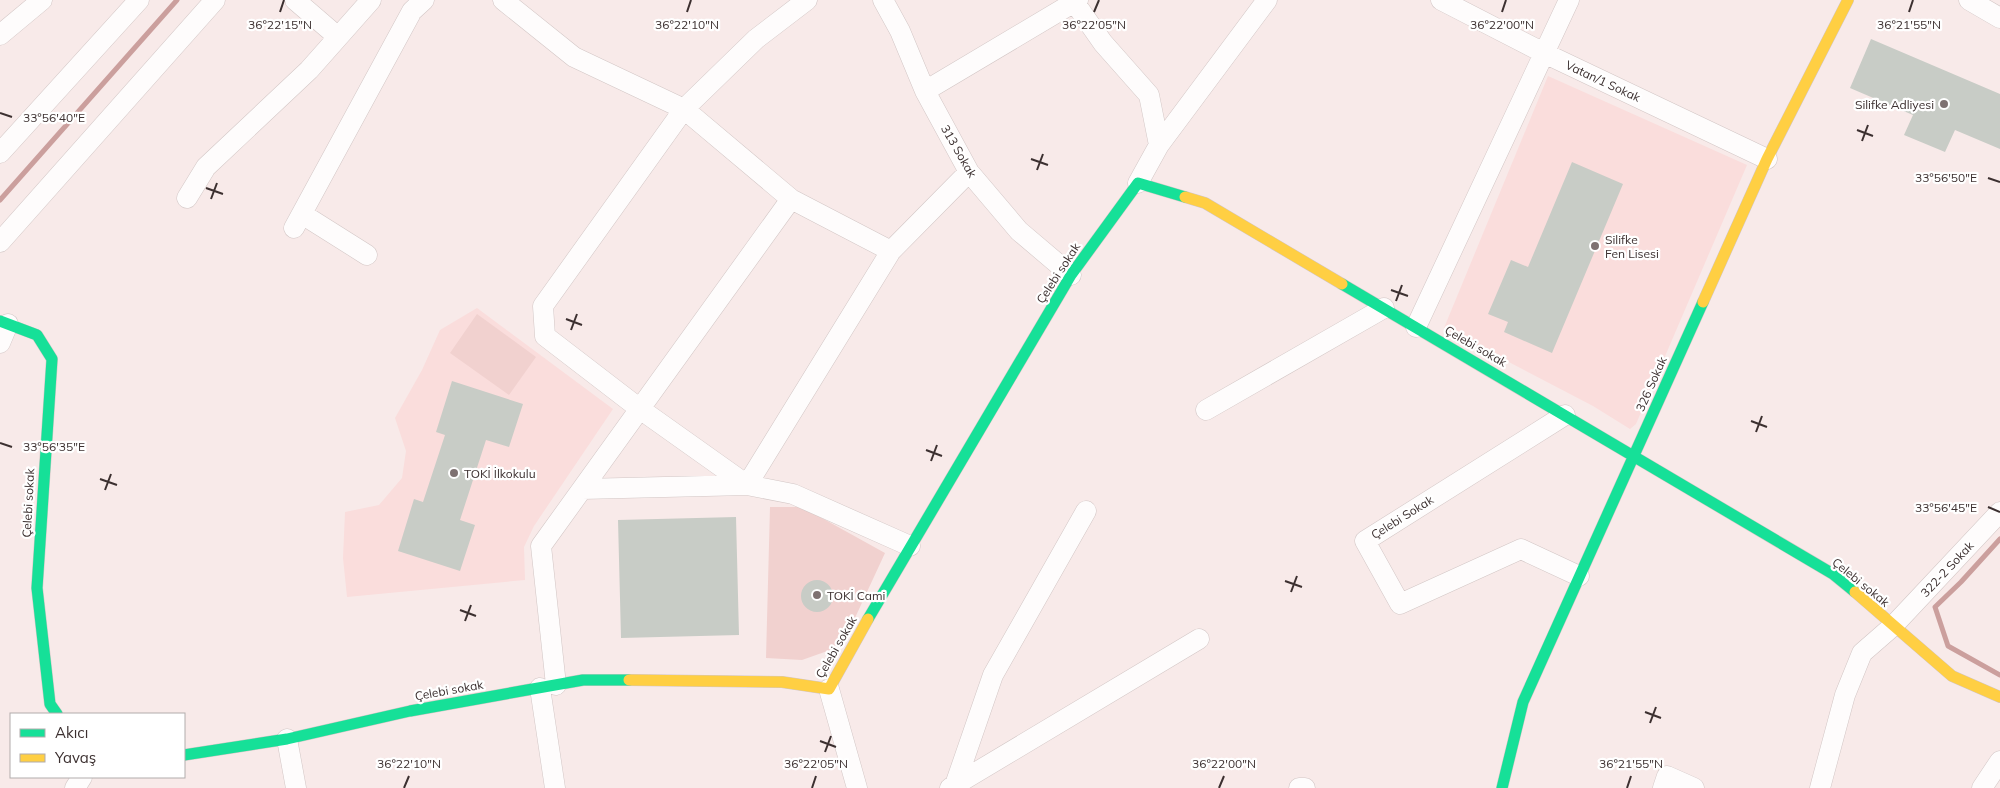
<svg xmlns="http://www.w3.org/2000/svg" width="2000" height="788" font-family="Mulish,sans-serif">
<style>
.built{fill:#fadddc}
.green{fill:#f1d1cf}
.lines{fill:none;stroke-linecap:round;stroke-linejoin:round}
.stream{stroke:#cb9f9d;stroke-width:5}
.building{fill:#c8ccc6}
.street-casing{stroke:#d2c6c5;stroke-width:21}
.fast-casing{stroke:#d2c6c5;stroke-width:12}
.slow-casing{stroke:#d2c6c5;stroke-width:12}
.street{stroke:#fefcfc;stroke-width:20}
.fast{stroke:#16e098;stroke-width:11}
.slow{stroke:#ffcf43;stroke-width:11}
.ticks{fill:none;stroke:#3c3030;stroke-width:2}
.poi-dot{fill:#7e7171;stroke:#fff;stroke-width:2}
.labels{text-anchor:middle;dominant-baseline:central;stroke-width:4.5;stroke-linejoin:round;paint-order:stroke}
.street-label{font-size:12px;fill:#3c3030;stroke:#fff}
.poi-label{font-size:12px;fill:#3c3030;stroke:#fff;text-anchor:start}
.ticks-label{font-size:12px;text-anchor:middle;fill:#3c3030;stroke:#fff;stroke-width:4.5;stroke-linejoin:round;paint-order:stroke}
</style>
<rect width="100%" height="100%" fill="#f8eae9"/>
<path class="built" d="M1548,76L1747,165L1636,424L1630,429L1593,406L1444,328Z
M477,308L613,409L534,526L524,547L525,580L347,597L343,558L345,512L379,505L402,478L406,451L395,418L422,370L440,330Z"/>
<path class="green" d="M477,314L536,357L509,395L450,353Z
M770,507H802L885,553L848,633L833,649L802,660L766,658Z"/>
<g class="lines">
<path class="stream" d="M0,200L177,0
M2000,539L1961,582L1935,607L1948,646L2000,675"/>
</g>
<path class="building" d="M1871,39L2000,94V149L1955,130L1945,152L1904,135L1913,115L1850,88Z
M1572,162L1623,184L1552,353L1504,332L1508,322L1488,314L1511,260L1528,267Z
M452,381L523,404L509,447L486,440L460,520L475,525L460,571L398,551L414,499L423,502L445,435L436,432Z
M736,517L739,635L621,638L618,520Z
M801 596a16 16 0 1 1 32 0a16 16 0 1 1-32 0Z"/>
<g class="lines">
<defs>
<path id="street" d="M295,0L338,37
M503,0L574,57L684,109L791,199L891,251L969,172
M807,0L756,39L684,109L543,306L545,336L640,409L747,485L891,251
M883,0L900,31L925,91L969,172L1019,231L1071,275
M1441,0L1544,53L1767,159
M1969,0L2000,18
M1075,3L1103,43L1149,95L1159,145L1138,183
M0,35L42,0
M925,91L1078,0
M1159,145L1267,0
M0,153L139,0
M187,198L206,167L309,70L371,0
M302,214L367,255
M294,228L412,11L424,0
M0,242L215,0
M1416,327L1569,0
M0,343L8,324
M1206,410L1384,308
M1565,415L1365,541L1400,604L1521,549L1579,576
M582,489L747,485L793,494L910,546
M556,685L541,546L791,199
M540,688L555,788
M829,689L857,788
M287,739L296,788
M955,785L993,675L1086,511
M75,788L82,777
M950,788L1199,639
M1299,788H1305
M1663,788L1667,776L1694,788
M1820,788L1845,695L1862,653L1893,626L2000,512
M1982,788L2000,761"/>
<path id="fast" d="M1342,284L1833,574L1855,592
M0,321L37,335L52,359L37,588L50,704L57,714
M868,619L1071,275L1138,183L1185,197
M184,755L287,739L410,711L583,680H629
M1502,788L1523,702L1703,302"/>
<path id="slow" d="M1185,197L1205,203L1342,284
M1703,302L1767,159L1848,0
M1855,592L1952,676L2000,697
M629,680L782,682L829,689L868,619"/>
</defs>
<use href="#street" class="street-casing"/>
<use href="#fast" class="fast-casing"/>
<use href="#slow" class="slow-casing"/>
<use href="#street" class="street"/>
<use href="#fast" class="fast"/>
<use href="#slow" class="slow"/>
</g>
<path class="ticks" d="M280,12L284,0M687,12L691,0M1094,12L1099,0M1502,12L1506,0M1909,12L1913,0M0,113L12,117M1857,130L1873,136M1862,141L1868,125M1031,159L1048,165M1037,170L1043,154M1988,178L2000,182M206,188L223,194M211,199L217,183M1391,290L1408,296M1396,301L1402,285M566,319L582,325M571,330L577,314M1751,421L1767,427M1756,432L1762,416M0,443L12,447M926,450L942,456M931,461L937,445M100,479L117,485M105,490L111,474M1988,507L2000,512M1285,581L1302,587M1291,592L1297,576M460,610L476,616M465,621L471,605M1645,712L1661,718M1650,723L1656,707M820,741L836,747M825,752L831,736M404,788L409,776M812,788L816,776M1219,788L1224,776M1627,788L1631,776"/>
<g class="poi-dot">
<circle cx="1944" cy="104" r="5"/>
<circle cx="1595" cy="246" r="5"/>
<circle cx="454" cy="473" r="5"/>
<circle cx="817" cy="595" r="5"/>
</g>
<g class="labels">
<g class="street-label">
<text transform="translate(1603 81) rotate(25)">Vatan/1 Sokak</text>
<text transform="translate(959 151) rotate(60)">313 Sokak</text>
<text transform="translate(1058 273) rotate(-57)">Çelebi sokak</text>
<text transform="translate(1476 346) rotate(30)">Çelebi sokak</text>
<text transform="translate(1651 384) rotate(-66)">326 Sokak</text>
<text transform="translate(28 503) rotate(-87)">Çelebi sokak</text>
<text transform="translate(1402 517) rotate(-32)">Çelebi Sokak</text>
<text transform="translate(1947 569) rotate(-47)">322-2 Sokak</text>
<text transform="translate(1861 582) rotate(39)">Çelebi sokak</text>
<text transform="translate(836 647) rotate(-60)">Çelebi sokak</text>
<text transform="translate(449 690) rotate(-10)">Çelebi sokak</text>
</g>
<g class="poi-label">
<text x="1934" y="104" text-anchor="end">Silifke Adliyesi</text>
<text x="1605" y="239">Silifke<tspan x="1605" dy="14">Fen Lisesi</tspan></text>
<text x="464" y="473">TOKİ İlkokulu</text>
<text x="827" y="595">TOKİ Cami</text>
</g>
</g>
<g class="ticks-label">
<text x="280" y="29">36°22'15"N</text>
<text x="687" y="29">36°22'10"N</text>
<text x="1094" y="29">36°22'05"N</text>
<text x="1502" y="29">36°22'00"N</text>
<text x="1909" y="29">36°21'55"N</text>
<text x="54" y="122">33°56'40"E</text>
<text x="1946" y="182">33°56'50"E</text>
<text x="54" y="451">33°56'35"E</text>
<text x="1946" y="512">33°56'45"E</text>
<text x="409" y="768">36°22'10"N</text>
<text x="816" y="768">36°22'05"N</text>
<text x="1224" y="768">36°22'00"N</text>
<text x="1631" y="768">36°21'55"N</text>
</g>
<rect x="10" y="713" width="175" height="65" fill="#ffffff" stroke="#b1acac"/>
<rect x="20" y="729" width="25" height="8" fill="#16e098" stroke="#b1acac"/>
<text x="55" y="738" font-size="15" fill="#3c3030">Akıcı</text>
<rect x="20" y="754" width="25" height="8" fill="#ffcf43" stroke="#b1acac"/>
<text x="55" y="763" font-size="15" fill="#3c3030">Yavaş</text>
</svg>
